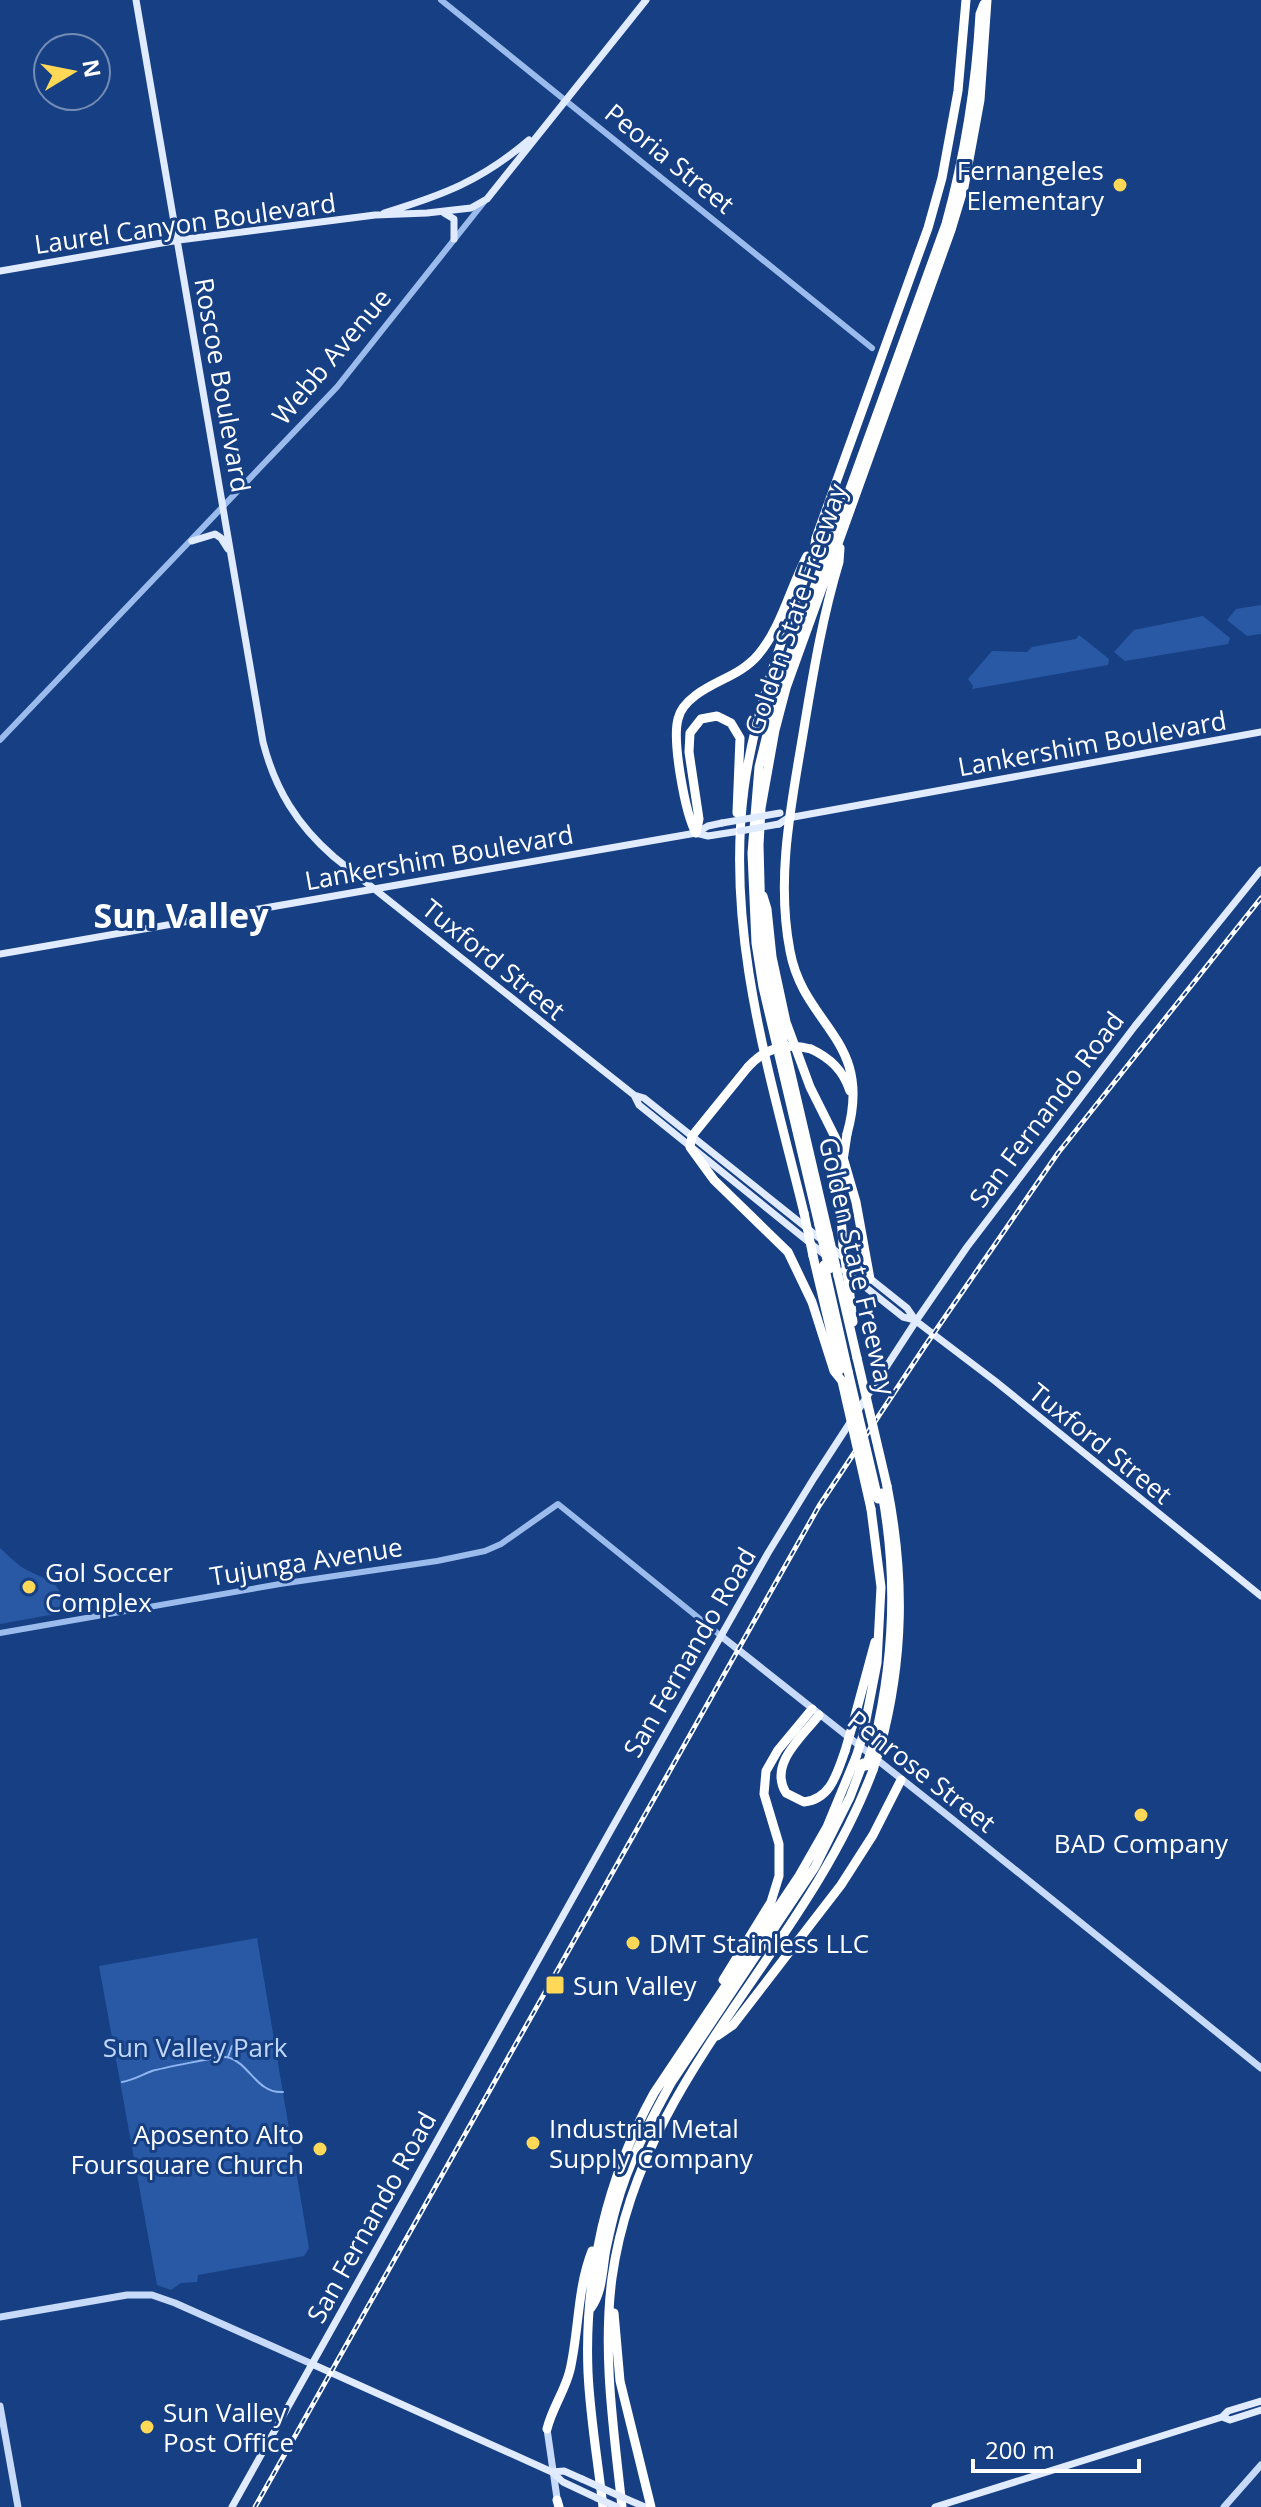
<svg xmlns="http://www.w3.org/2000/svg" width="1261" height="2507" font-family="'Open Sans',sans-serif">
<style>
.green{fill:#2959a4}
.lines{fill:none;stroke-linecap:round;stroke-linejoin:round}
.stream{stroke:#8db5f0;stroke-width:2}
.tertiary{stroke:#9bbbed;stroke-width:6}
.secondary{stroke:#c8daf9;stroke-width:7}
.primary{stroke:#e1ebff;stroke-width:7}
.motorway{stroke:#fff;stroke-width:9}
.rail-casing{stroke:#fff;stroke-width:5}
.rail{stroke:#174084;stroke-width:2;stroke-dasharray:6;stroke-linecap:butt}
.primary-bridge{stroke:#e1ebff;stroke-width:7}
.motorway-bridge{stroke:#fff;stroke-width:9}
.poi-dot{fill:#ffd857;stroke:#174084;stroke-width:3}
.labels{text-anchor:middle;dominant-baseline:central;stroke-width:6;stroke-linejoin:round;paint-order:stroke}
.street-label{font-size:26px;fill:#fff;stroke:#174084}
.poi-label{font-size:26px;fill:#fff;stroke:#174084;text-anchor:start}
.park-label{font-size:26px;fill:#c0d7fa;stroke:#174084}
.district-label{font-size:34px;font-weight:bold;fill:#fff;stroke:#174084}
</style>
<rect width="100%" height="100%" fill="#174084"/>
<path class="green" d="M1261,605V634L1247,636L1227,620L1236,609Z
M1203,616L1230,638L1228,644L1125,661L1114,652L1134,630Z
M1079,635L1109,659L1108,665L972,689L973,686L968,679L992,651L1027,652L1032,647L1076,639Z
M0,1548C8,1555 16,1564 25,1569C51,1583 60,1579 66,1612L0,1624Z
M257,1938L309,2248L304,2256L198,2275L197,2282L181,2283L171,2290L157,2285L99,1966Z"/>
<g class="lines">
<path class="stream" d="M228,2057L232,2046L247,2042
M122,2082C134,2080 141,2075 152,2071C158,2069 221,2056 226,2057C249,2061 256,2094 283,2092"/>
<path class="tertiary" d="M441,0L872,348
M0,740L337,387L484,202
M0,1633L280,1584L437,1561L485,1551L501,1544L558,1504L721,1636"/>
<path class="secondary" d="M721,1636L952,1819L1261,2068
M0,2317L127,2295H152L175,2303L312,2364
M0,2406L18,2507
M547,2429L558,2505
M1224,2507L1261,2465"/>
<path class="primary" d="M136,0L263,742C275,789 297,825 334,857L634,1095L644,1098L907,1308L916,1321L995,1381L1261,1596
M384,213C443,195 481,181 529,140
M444,213L454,219V239
M0,271L179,240L375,215L427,213L471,208L487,199L646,0
M192,541L215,534L221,538L228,549
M779,824L788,818L1261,732
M696,833L708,836L740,831
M0,954L696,833L708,826L722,823
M634,1095L639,1105L825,1255
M844,1270L903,1317L915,1320
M312,2364L552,2472L563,2482L597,2498
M1222,2417L1230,2420L1261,2410
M552,2472L564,2471L582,2479
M624,2498L645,2507
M232,2507L612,1828L768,1553L814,1478L916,1321L967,1247L1135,1026L1261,870
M935,2507L1222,2417L1228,2411L1261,2401"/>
<path class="motorway" d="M840,548L839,562C823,615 814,668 805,722C793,797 775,874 790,951C804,1027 874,1039 847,1134
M696,833C685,813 672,741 678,719C680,709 688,701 696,695C716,680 741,675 758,655C781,628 790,588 807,556
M696,833L699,819L689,752L690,733L701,719L717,716L731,723L740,738L737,813
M763,896L767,909L772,957L786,1022L810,1087L840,1147L856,1202L870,1279
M811,1049C830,1058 843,1070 850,1091
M748,1067L692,1136L690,1147L714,1180L788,1252L812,1302L834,1371L842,1381
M839,1187L843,1245
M804,1213C770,1074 725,934 744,789C755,707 786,629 814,551L816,538L928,228L942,178L958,91L966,0
M819,1225L763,987L756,943L752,853L759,767L780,682L946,224C965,155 976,86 980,14L984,4
M828,1233L776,1010L761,921L759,845L761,808L775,730L786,688L951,230L964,187L980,100L987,0
M813,1256L840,1370
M824,1265L848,1371
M838,1276L857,1358
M849,1287L853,1322
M819,1715C803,1736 768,1764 786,1793L804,1802C831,1799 837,1773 845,1751
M852,1727L875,1642
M863,1735L877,1663L881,1587L871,1509
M874,1743C894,1660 898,1578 882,1493
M880,1748C904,1659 905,1576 887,1486
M723,1980L771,1902L779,1876V1844L764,1794L766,1771L778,1750L812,1709
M717,2036L733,2025L841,1885L873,1835L901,1780
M591,2308C603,2291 602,2270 606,2249C609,2235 612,2221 616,2207C628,2163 649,2123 671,2083L815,1867L850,1797L863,1763
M614,2313L620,2381L651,2507
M547,2429C552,2408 565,2391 570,2370C579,2331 577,2289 592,2251
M557,2500L559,2507
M603,2507C598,2462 590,2417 588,2372C584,2275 607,2178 654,2093L799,1876L827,1827L856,1757
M622,2507C614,2431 602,2354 612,2278C640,2076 804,1954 873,1770"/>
<defs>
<path id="rail" d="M255,2507L819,1506L925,1346L1058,1153L1261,898"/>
</defs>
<use href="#rail" class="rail-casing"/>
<use href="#rail" class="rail"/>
<path class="primary-bridge" d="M722,823L780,813
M740,831L779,824
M582,2479L624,2498
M597,2498L617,2507"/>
<path class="motorway-bridge" d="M748,1067C765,1048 786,1042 811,1049
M839,1187L847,1134
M804,1213L813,1256
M819,1225L829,1269
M828,1233L838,1276
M843,1245L849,1287
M857,1358L887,1486
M848,1371L878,1499
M842,1381L871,1509
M845,1751L852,1727
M856,1757L863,1735
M866,1766L874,1743
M873,1770L880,1748"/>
</g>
<g class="poi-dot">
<circle cx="1120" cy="185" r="8"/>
<circle cx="29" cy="1587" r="8"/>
<circle cx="1141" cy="1815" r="8"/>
<circle cx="633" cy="1943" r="8"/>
<rect x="545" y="1975" width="20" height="20" rx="4"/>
<circle cx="533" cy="2143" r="8"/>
<circle cx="320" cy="2149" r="8"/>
<circle cx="147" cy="2427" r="8"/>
</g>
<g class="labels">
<g class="street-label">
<text transform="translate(670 158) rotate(39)">Peoria Street</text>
<text transform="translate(185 223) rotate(-8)">Laurel Canyon Boulevard</text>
<text transform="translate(331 356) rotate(-50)">Webb Avenue</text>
<text transform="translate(223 385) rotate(80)">Roscoe Boulevard</text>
<text transform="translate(795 609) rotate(-71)">Golden State Freeway</text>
<text transform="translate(1092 743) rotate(-10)">Lankershim Boulevard</text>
<text transform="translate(439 857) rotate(-10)">Lankershim Boulevard</text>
<text transform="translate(494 959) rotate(39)">Tuxford Street</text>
<text transform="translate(1046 1109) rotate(-53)">San Fernando Road</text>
<text transform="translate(858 1266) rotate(77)">Golden State Freeway</text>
<text transform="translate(1101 1443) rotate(39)">Tuxford Street</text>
<text transform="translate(306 1561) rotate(-9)">Tujunga Avenue</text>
<text transform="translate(689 1652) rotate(-60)">San Fernando Road</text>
<text transform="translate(922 1771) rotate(38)">Penrose Street</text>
<text transform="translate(371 2217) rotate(-61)">San Fernando Road</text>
</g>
<g class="poi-label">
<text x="1104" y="170" text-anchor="end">Fernangeles<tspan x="1104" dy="30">Elementary</tspan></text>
<text x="45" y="1572">Gol Soccer<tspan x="45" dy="30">Complex</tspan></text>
<text x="1141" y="1843" text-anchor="middle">BAD Company</text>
<text x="649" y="1943">DMT Stainless LLC</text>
<text x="573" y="1985">Sun Valley</text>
<text x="549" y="2128">Industrial Metal<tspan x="549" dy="30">Supply Company</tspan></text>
<text x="304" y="2134" text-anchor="end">Aposento Alto<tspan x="304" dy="30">Foursquare Church</tspan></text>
<text x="163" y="2412">Sun Valley<tspan x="163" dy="30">Post Office</tspan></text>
</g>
<g class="park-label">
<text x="195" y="2047">Sun Valley Park</text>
</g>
<g class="district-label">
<text x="181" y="915">Sun Valley</text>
</g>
</g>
<g transform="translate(72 72) rotate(80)"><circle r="38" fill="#174084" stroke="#748cb5" stroke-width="2"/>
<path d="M0-6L14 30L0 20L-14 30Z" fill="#ffd857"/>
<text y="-12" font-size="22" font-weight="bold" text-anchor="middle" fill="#ffffff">N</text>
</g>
<path d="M973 2459v12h166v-12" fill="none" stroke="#ffffff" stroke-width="4"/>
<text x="985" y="2459" font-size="24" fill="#ffffff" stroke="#174084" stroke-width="6" paint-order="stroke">200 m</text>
</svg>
